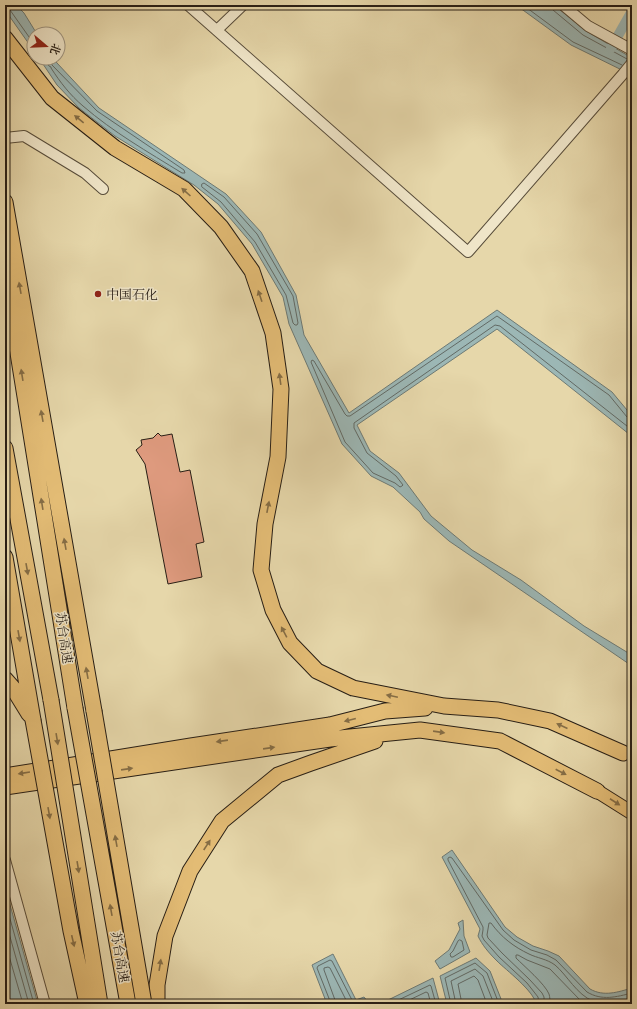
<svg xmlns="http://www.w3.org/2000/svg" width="637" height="1009" font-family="'IM FELL French Canon','Noto Serif SC',serif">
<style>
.water{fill:#9cb7b5;stroke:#6d7a75}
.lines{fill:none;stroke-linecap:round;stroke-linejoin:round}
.shore{stroke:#626a65;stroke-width:1}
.canal{stroke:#9cb7b5;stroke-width:10}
.building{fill:#de9a7e;stroke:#271e15}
.minor-casing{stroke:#574c3a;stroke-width:12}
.major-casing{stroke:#271e15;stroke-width:15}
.highway-casing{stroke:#271e15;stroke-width:17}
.minor{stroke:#efe5c8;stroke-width:10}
.major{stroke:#e3bc75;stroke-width:13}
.highway{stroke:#e3bc75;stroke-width:15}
.highway-bridge-casing{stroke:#271e15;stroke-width:17;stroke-linecap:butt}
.highway-bridge{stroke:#e3bc75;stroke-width:15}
.oneway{fill:#856d45}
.poi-dot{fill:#8f2418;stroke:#efe5c8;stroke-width:1.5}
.labels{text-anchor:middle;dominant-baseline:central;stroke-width:3;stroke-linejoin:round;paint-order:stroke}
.poi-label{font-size:13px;fill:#271e15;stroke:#efe5c8;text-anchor:start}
.street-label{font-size:13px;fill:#271e15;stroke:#efe5c8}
</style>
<rect width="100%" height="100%" fill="#e6d7aa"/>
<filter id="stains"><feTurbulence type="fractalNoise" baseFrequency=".005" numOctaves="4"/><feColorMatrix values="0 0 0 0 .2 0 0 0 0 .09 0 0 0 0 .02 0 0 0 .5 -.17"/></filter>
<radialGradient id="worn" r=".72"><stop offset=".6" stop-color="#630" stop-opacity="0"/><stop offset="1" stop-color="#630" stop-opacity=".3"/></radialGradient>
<path class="water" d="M5,5H16L24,13L37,34H34V51L5,10Z
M516,5H554L586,31L632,58V75L571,45Z
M39,58H53L57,63L99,108L226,194L261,232L296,295L304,335L349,413L497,310L612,392L632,416V434H629L497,329L357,425L370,451L399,473L431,516L472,550L521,580L584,626L630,654L632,655V666L449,541L424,519L420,512L393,487L371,476L342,444L289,324L283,297L252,244L218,204L194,185L115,136L79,108L57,85Z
M452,850L505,927L517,937L533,946L548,951L559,956L590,989C604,997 618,992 632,988V1004H536C534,991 506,970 497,961C489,953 482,945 478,936L480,929L442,857Z
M5,887L38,1004H5Z
M463,920L464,936L470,952L440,969L435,961L449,950L460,929L458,923Z
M333,954L356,1000L364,997L368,1002L364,1004H327L312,965Z
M476,958L490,971L503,1004H447L440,976Z
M433,978L440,1004H387L386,1001Z"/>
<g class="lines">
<path class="shore" d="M523,5L573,42L622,65
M551,5L553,10L583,35L627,59
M5,8H8L10,10L34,44
M43,58L49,66L51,67V68C60,82 70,95 83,106C113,132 148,152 182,173H185L184,170L97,111L52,65L50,58
M202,184L204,183L224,197L257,234L293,296L298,323L297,325H295L293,323L286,295L255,242L221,202L202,187Z
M632,418L627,417L609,395L497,316L350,416H347L345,414L314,361L312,360L311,362L345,442L373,473L395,483L400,487L402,486L403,485L396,476L367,453L354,428V423L495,325L500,326L632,430
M5,901L34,1004
M5,919L29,1004
M460,940L462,941L464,950L453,957H451L450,954L453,951L458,941Z
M5,942L23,1004
M330,1004V1001L317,968L318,966L330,960L332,961L353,1002L355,1004
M335,1004V1000L324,970V968L328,967L330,968L348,1004
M390,1004L430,985L431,986L436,1004
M401,1004L426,992L428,993L431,1004
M451,1004L445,978L475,963L487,973L499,1004
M456,1004L451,981L475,969L483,976L494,1004
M462,1004L458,984L474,976L478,980L487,1004
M539,1004L538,997L527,983L499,957L484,940L482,936L483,930V927L448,860V858L450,857L452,858L503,930L514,940L531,950L547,955L556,960L587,992C602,1001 616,997 632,993
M544,1004V997L542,993L530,980L502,953L488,938L487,935L489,923H491C501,937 514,947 529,954C537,958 547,959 555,965C567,975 577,995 593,1001C605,1006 619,1001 632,998
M550,1004C550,1001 550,997 549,994C545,984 524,966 516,958V955H518L527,960L550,969L580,1000L586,1004"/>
<path class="canal" d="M611,48L632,11"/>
</g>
<path class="building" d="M158,433L161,436L172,434L180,472L190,470L204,542L196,544L202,577L168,584L145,464L136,450L142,445L141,440L153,438Z"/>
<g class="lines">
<defs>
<path id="minor" d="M188,5L468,252L623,74L632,63
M563,5L588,26L632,50
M217,30L243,5
M5,138L24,136L85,173L103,189
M5,860L45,1004"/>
<path id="major" d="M597,791L632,813"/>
<path id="highway" d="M5,38L52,98L115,148L184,189L221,227L252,271L273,333L281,389L278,457L265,524L261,570L273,610L290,643L317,671L353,688L444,706L498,710L550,721L623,753
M5,202L94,711
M5,272L75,708
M5,448L51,700
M5,557L33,720
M5,679L13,688L29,714
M5,776L191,746L330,725L385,711L425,708
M5,787L330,739L420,730L500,741L597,791
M157,1004V985L165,936L190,871L222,821L278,775L311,763L375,741"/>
</defs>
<use href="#minor" class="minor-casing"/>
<use href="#major" class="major-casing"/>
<use href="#highway" class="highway-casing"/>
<use href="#minor" class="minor"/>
<use href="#major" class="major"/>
<use href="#highway" class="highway"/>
<defs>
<path id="highway-bridge" d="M51,700L100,1004
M75,708L128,1004
M94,711L144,1004
M33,720L71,931L87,1004"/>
</defs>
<use href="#highway-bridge" class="highway-bridge-casing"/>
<use href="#highway-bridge" class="highway-bridge"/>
</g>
<defs><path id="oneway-solid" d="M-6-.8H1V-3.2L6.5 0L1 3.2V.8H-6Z"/></defs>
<g class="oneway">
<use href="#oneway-solid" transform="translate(79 119) rotate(-141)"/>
<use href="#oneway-solid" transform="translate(186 192) rotate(-138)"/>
<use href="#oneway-solid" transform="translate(20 288) rotate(-100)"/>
<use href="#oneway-solid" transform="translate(260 296) rotate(-109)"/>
<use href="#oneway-solid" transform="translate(22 375) rotate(-99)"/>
<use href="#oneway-solid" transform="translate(280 379) rotate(-98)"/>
<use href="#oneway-solid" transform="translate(42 416) rotate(-100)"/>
<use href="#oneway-solid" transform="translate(42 504) rotate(-99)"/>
<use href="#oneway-solid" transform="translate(268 507) rotate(-79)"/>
<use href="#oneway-solid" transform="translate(65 544) rotate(-100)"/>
<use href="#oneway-solid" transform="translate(27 569) rotate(80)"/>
<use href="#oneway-solid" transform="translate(284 632) rotate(-118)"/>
<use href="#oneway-solid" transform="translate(19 636) rotate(80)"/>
<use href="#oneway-solid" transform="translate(87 673) rotate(-100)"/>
<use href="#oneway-solid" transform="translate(392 696) rotate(-168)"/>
<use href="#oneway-solid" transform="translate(350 720) rotate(166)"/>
<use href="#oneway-solid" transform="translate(562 726) rotate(-156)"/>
<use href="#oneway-solid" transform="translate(439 732) rotate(8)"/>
<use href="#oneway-solid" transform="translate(57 739) rotate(81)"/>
<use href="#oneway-solid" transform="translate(222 741) rotate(172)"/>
<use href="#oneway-solid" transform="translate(269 748) rotate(-8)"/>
<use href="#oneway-solid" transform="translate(127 769) rotate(-8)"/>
<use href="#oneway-solid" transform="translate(561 772) rotate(27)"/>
<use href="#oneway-solid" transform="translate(24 773) rotate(171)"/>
<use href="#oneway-solid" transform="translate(615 802) rotate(33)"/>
<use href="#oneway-solid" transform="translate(49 813) rotate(80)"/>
<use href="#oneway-solid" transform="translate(116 841) rotate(-100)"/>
<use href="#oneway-solid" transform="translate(207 845) rotate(-57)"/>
<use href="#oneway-solid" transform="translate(78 867) rotate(81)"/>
<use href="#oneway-solid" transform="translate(111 910) rotate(-100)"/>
<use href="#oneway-solid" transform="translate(73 941) rotate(77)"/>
<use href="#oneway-solid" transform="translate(160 965) rotate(-81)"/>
</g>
<circle class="poi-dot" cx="98" cy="294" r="4"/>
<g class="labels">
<g class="poi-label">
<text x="106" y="294">中国石化</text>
</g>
<g class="street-label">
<text transform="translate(64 638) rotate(81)">苏台高速</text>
<text transform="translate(120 957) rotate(80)">苏台高速</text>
</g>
</g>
<rect width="637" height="1009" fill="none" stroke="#e6d7aa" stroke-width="20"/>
<rect x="6" y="6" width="625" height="997" fill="none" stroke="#271e15" stroke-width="2"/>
<rect x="10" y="10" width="617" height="989" fill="none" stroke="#271e15"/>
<g transform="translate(46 46) rotate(109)"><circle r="19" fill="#efe5c8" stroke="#9f9580"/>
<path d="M0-3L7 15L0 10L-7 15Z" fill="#8f2418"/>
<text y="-6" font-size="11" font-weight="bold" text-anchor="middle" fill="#271e15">北</text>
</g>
<rect width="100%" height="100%" filter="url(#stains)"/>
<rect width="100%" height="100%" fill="url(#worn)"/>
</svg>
